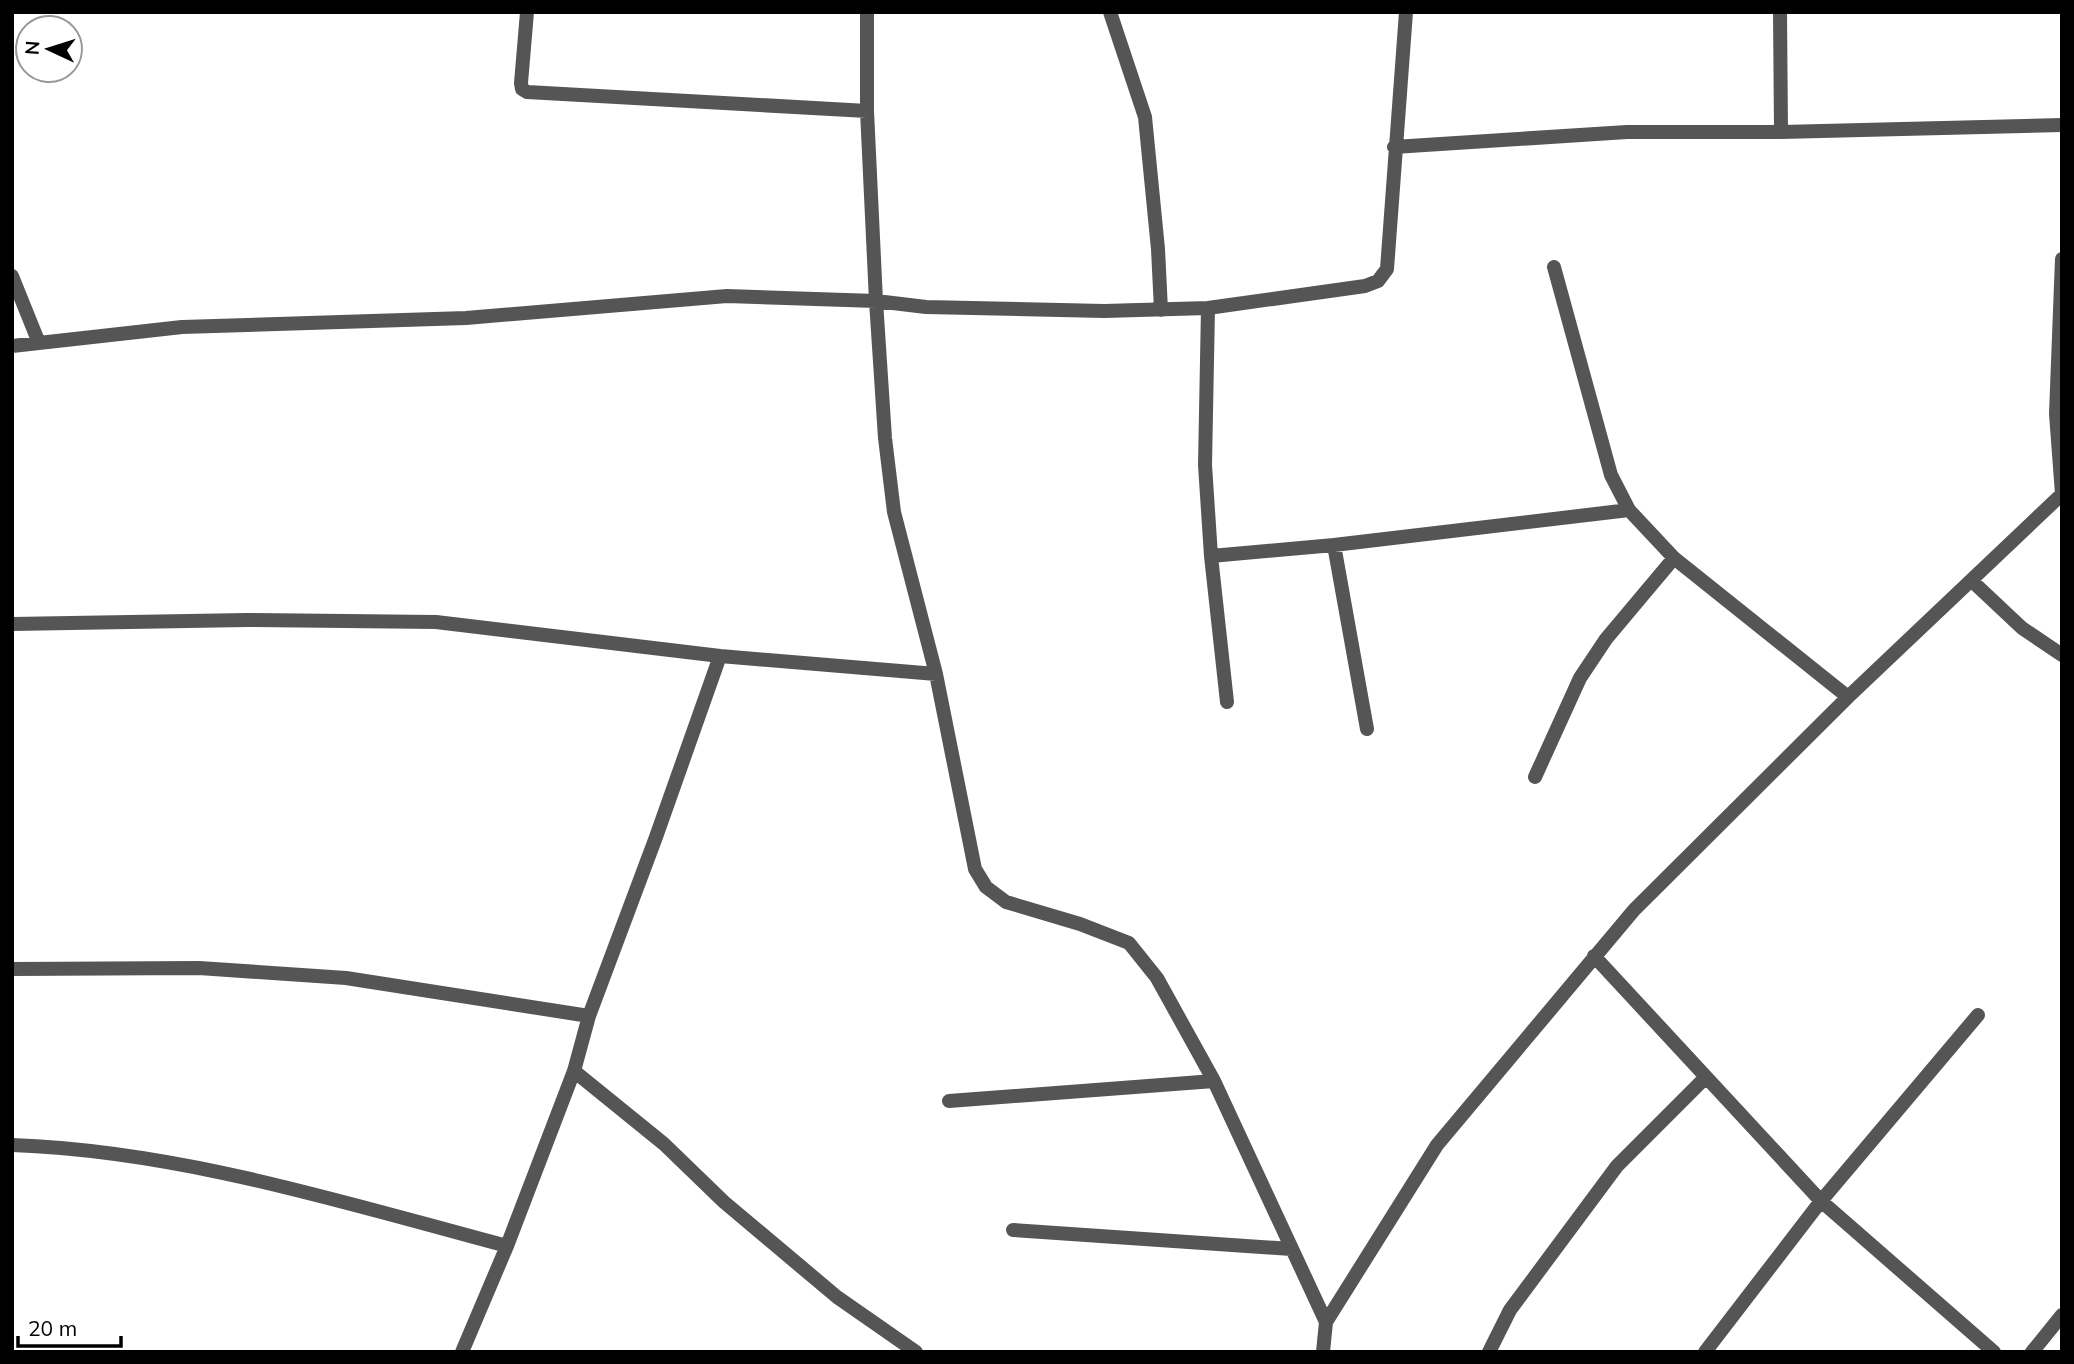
<svg xmlns="http://www.w3.org/2000/svg" width="2074" height="1364" font-family="Mulish,sans-serif">
<style>
.lines{fill:none;stroke-linecap:round;stroke-linejoin:round}
.minor{stroke:#555;stroke-width:14}
</style>
<rect width="100%" height="100%" fill="#fff"/>
<g class="lines">
<path class="minor" d="M527,12L521,83L522,89L527,92L867,111
M867,12V111L876,301L885,438L894,512L936,674L975,869L986,887L1006,902L1080,924L1129,943L1157,978L1214,1081L1326,1322
M1110,12L1145,117L1158,249L1161,310
M1780,12L1781,132
M1394,147L1627,132H1781L2062,125
M2062,259L2056,414L2062,494
M1554,267L1611,475L1629,510L1674,558L1848,697
M12,276L39,343
M1208,308L1205,465L1211,556L1227,702
M12,346L182,327L466,318L727,296L876,301L926,307L1104,311L1208,308L1365,286L1378,281L1387,269L1406,12
M1334,545L1367,729
M1211,556L1334,545L1629,510
M1972,581L2022,628L2062,655
M12,624L247,620L436,622L720,656L936,674
M1535,777L1580,678L1606,639L1674,558
M1594,956L1821,1201L1994,1352
M12,969L199,968L346,978L589,1016
M574,1071L664,1144L724,1202L837,1297L916,1352
M949,1101L1214,1081
M12,1145C181,1151 345,1203 507,1246
M1013,1230L1291,1249
M462,1352L507,1246L574,1071L589,1016L656,837L720,656
M1323,1352L1326,1322L1437,1145L1634,910L1848,697L2062,494
M1489,1352L1510,1310L1617,1166L1706,1077
M1705,1352L1821,1201L1978,1015
M2032,1352L2062,1315"/>
</g>
<rect width="2074" height="1364" fill="none" stroke="#000000" stroke-width="28"/>
<g transform="translate(49 49) rotate(274)"><circle r="33" fill="#ffffff" stroke="#999999" stroke-width="2"/>
<path d="M0-5L12 26L0 18L-12 26Z" fill="#000000"/>
<text y="-10" font-size="19" font-weight="bold" text-anchor="middle" fill="#000000">N</text>
</g>
<path d="M18 1336v10h103v-10" fill="none" stroke="#000000" stroke-width="3.5"/>
<text x="28" y="1336" font-size="21" fill="#000000" stroke="#ffffff" stroke-width="5" paint-order="stroke">20 m</text>
</svg>
